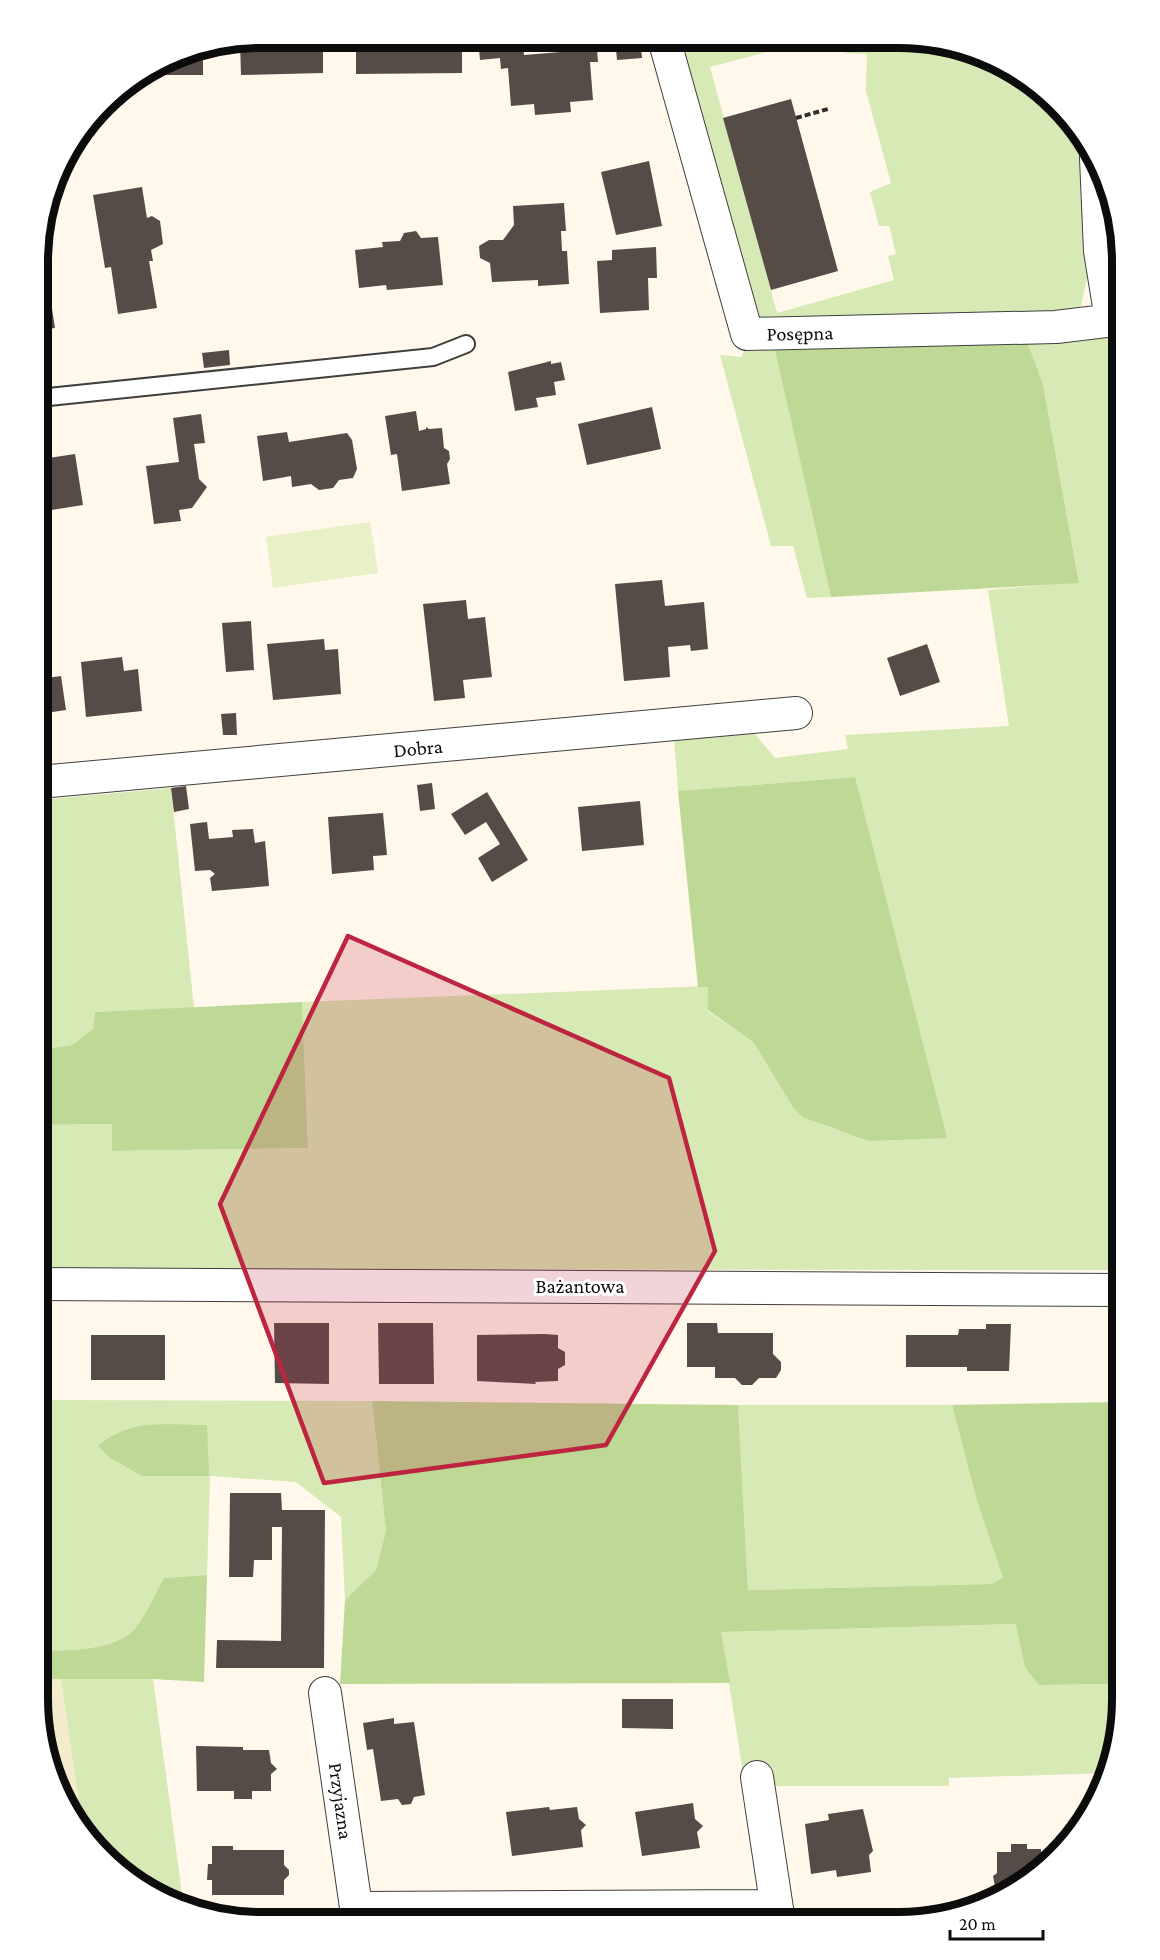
<svg xmlns="http://www.w3.org/2000/svg" width="1160" height="1960" font-family="'Crimson Pro',serif">
<style>
.farmland{fill:#f4ebcc}
.green{fill:#d7e9b5}
.forest{fill:#bdd995}
.pitch{fill:#e7f0c7}
.building{fill:#554c48}
.lines{fill:none;stroke-linecap:round;stroke-linejoin:round}
.service-casing{stroke:#3f3f3f;stroke-width:20}
.minor-casing{stroke:#3f3f3f;stroke-width:34}
.path{stroke:#2e2e2e;stroke-width:4;stroke-dasharray:6 3;stroke-linecap:butt}
.service{stroke:#fff;stroke-width:16}
.minor{stroke:#fff;stroke-width:32}
.marked{fill:#bc2440;fill-opacity:0.2;stroke:#bc2440;stroke-width:4.5;stroke-linejoin:round}
.labels{text-anchor:middle;dominant-baseline:central;stroke-width:6;stroke-linejoin:round;paint-order:stroke}
.street-label{font-size:20px;fill:#0c0c0c;stroke:#fff}
.rim{fill:none;stroke:#0c0c0c;stroke-width:8}
</style>
<rect width="100%" height="100%" fill="#fff8eb"/>
<path class="farmland" d="M38,1679H61L83,1824L77,1825L54,1784L38,1699Z"/>
<path class="green" d="M674,39H772L774,50L710,67L777,313L894,280L888,256L896,254L889,226H879L870,192L891,183L866,91L867,54L845,53L843,39H929L985,55L1035,84L1077,125L1080,131L1087,278L1081,306L1069,316L773,327L756,317Z
M82,134L84,145L69,171L58,172L61,162Z
M1122,322V1270L38,1269V1125L113,1124V1151L308,1148L302,1002L708,986V1011L754,1043L794,1109L804,1118L840,1131L855,777L678,791L674,738L751,729L775,758L848,749L845,735L1009,726L988,590L1079,582L1043,384L1024,333Z
M749,342H773L831,597L807,598L793,546H771L720,355L741,357Z
M171,788L194,1008L95,1012L93,1029L72,1045L38,1050V1014L46,1013L39,906V800Z
M38,1400L372,1401L386,1531L376,1570L345,1600L341,1517L296,1482L210,1476L207,1575L164,1578C155,1594 147,1613 136,1627C116,1652 66,1650 38,1651Z
M738,1405H952L977,1501L1003,1578L991,1584L748,1590Z
M1017,1624L1025,1668L1039,1685L1122,1684V1714L1109,1773L949,1778V1786H772L744,1779L721,1632Z
M61,1679H153L184,1908L125,1876L84,1836Z
M789,1908H970L900,1922H790Z"/>
<path class="forest" d="M1024,333L1043,384L1079,583L831,597L773,342Z
M855,777L947,1138L869,1141L804,1118L794,1109L754,1043L708,1010V987H698L678,791Z
M302,1002L308,1148L112,1151V1124L38,1125V1050L72,1045L93,1029L95,1012Z
M372,1401L738,1405L748,1590L991,1584L1003,1578L977,1501L952,1405L1122,1402V1684L1039,1685L1025,1668L1016,1624L721,1632L730,1683L340,1684L345,1600L376,1570L386,1531Z
M207,1425L209,1476H142L109,1457L98,1446C130,1418 166,1425 207,1425Z
M207,1575L204,1682L153,1679H38V1651C66,1650 117,1652 136,1627C147,1613 155,1594 164,1578Z"/>
<path class="pitch" d="M370,522L378,573L273,588L266,537Z"/>
<path class="building" d="M261,38H323V73L241,75L240,42Z
M356,38H462V73L356,74Z
M478,38H498L499,46L523,44L524,55L573,51L572,40L640,39L642,58L617,60L616,49L597,50L598,62H590L593,100L570,102L571,112L535,115L534,104L511,106L508,68L501,69L500,58L480,60Z
M203,49V75H142L176,54Z
M791,99L838,271L771,290L723,118Z
M649,161L662,226L616,235L601,172Z
M142,187L147,218L152,216L160,221L163,244L151,250L153,261H149L157,308L118,314L111,267L105,268L93,195Z
M564,203L566,231H561L562,251H567L569,284L538,286V280L492,282L490,263L480,258L479,246L489,240H503L514,225L513,206Z
M416,231L421,238L438,237L443,285L387,290L386,285L359,288L355,250L383,247L382,242L400,241L404,233Z
M656,247L657,278H648L649,310L600,313L597,261L612,260V250Z
M47,276L55,328L39,330V278Z
M229,350L230,365L204,368L202,353Z
M551,361V364L561,362L565,380L554,382L556,395L536,398L538,407L515,411L508,372Z
M652,407L661,449L587,465L578,424Z
M416,411L419,431L426,429V427L429,429L442,428L444,448L449,451L450,459L447,464L450,484L402,491L397,454L391,455L385,416Z
M201,414L205,443L194,444L199,479L207,487L192,508L179,510L181,521L154,524L146,466L179,462L173,418Z
M287,432L289,442L347,433L352,440L357,469L353,478L339,480L333,488L319,490L311,484L292,487L291,476L263,481L257,436Z
M39,447L42,459L75,454L83,505L39,512Z
M662,580L665,606L704,602L708,649L691,651L690,645L668,647L670,677L624,681L615,584Z
M466,600L468,619L485,617L492,677L463,680L465,698L434,701L423,604Z
M251,621L254,670L226,672L222,623Z
M324,639L325,650L338,649L341,694L273,700L267,644Z
M927,644L940,682L900,696L887,658Z
M122,657L124,671L138,669L142,711L86,717L81,662Z
M61,676L66,710L39,714V679Z
M236,713L237,735H223L221,714Z
M432,783L435,809L420,811L417,785Z
M186,786L189,809L174,812L171,788Z
M487,792L528,860L492,882L478,858L500,844L486,822L465,835L451,814Z
M640,801L644,845L582,851L578,807Z
M383,813L387,855L373,856L374,870L332,874L328,817Z
M207,822L209,839L233,837L232,830L253,829L255,843L265,841L269,886L212,891L210,878L215,874L210,870L195,871L190,824Z
M41,976L43,1008L38,1009V977Z
M274,1323H329V1384L275,1383Z
M378,1323H433L434,1384H379Z
M687,1323H717L718,1333H773V1354L781,1362V1370L776,1378H759L752,1385H742L735,1378H715V1367H687Z
M986,1324H1011L1009,1371H967V1367H906V1335H958L959,1329H986Z
M545,1334L558,1335V1348L565,1352V1365L558,1369V1381L535,1382L536,1384L477,1381V1335Z
M91,1335H165V1380H91Z
M230,1493H281L282,1510H325L324,1668H216L217,1640L281,1641L282,1527H272V1560H254L253,1577H229Z
M622,1699H673V1729L622,1728Z
M394,1718V1724L414,1722L425,1795L414,1797L411,1804L402,1805L398,1799L381,1801L373,1749L367,1750L363,1723Z
M196,1746L243,1747V1750H269L271,1763L277,1769L271,1774V1791H252V1799H234V1791H197Z
M693,1803L695,1819L703,1826L697,1832L700,1848L642,1856L635,1812Z
M549,1807L550,1810L577,1807L579,1819L586,1825L581,1830L583,1847L512,1856L506,1812Z
M863,1809L873,1851L869,1855L871,1872L837,1877L836,1870L811,1874L805,1824L829,1820L828,1814Z
M1011,1844H1027V1849H1041V1871L997,1898L993,1876L997,1873V1852H1011Z
M212,1846H233V1850H284V1865L289,1870V1875L284,1880V1895H212V1880H207L208,1864H212Z"/>
<g class="lines">
<defs>
<path id="service" d="M39,398L433,357L466,344"/>
<path id="minor" d="M664,39L747,334L1056,327L1122,319
M1096,158L1100,251L1111,319
M39,782L796,713
M38,1284L1122,1290
M325,1693L358,1921
M757,1777L779,1922
M356,1908L760,1906"/>
</defs>
<use href="#service" class="service-casing"/>
<use href="#minor" class="minor-casing"/>
<path class="path" d="M796,118L828,109"/>
<use href="#service" class="service"/>
<use href="#minor" class="minor"/>
</g>
<path class="marked" d="M348,936L669,1078L715,1251L606,1445L324,1483L220,1204Z"/>
<g class="labels">
<g class="street-label">
<text transform="translate(800 333) rotate(-1)">Posępna</text>
<text transform="translate(418 748) rotate(-5)">Dobra</text>
<text x="580" y="1286">Bażantowa</text>
<text transform="translate(341 1801) rotate(82)">Przyjazna</text>
</g>
</g>
<path d="M0 0H1160V1960H0ZM261 48H899A213 213 0 0 1 1112 261V1699A213 213 0 0 1 899 1912H261A213 213 0 0 1 48 1699V261A213 213 0 0 1 261 48Z" fill="#fff" fill-rule="evenodd"/>
<path class="rim" d="M261 48H899A213 213 0 0 1 1112 261V1699A213 213 0 0 1 899 1912H261A213 213 0 0 1 48 1699V261A213 213 0 0 1 261 48Z"/>
<path d="M950 1930v9h93v-9" fill="none" stroke="#0c0c0c" stroke-width="3"/>
<text x="959" y="1930" font-size="18" fill="#0c0c0c" stroke="#ffffff" stroke-width="4.5" paint-order="stroke">20 m</text>
</svg>
